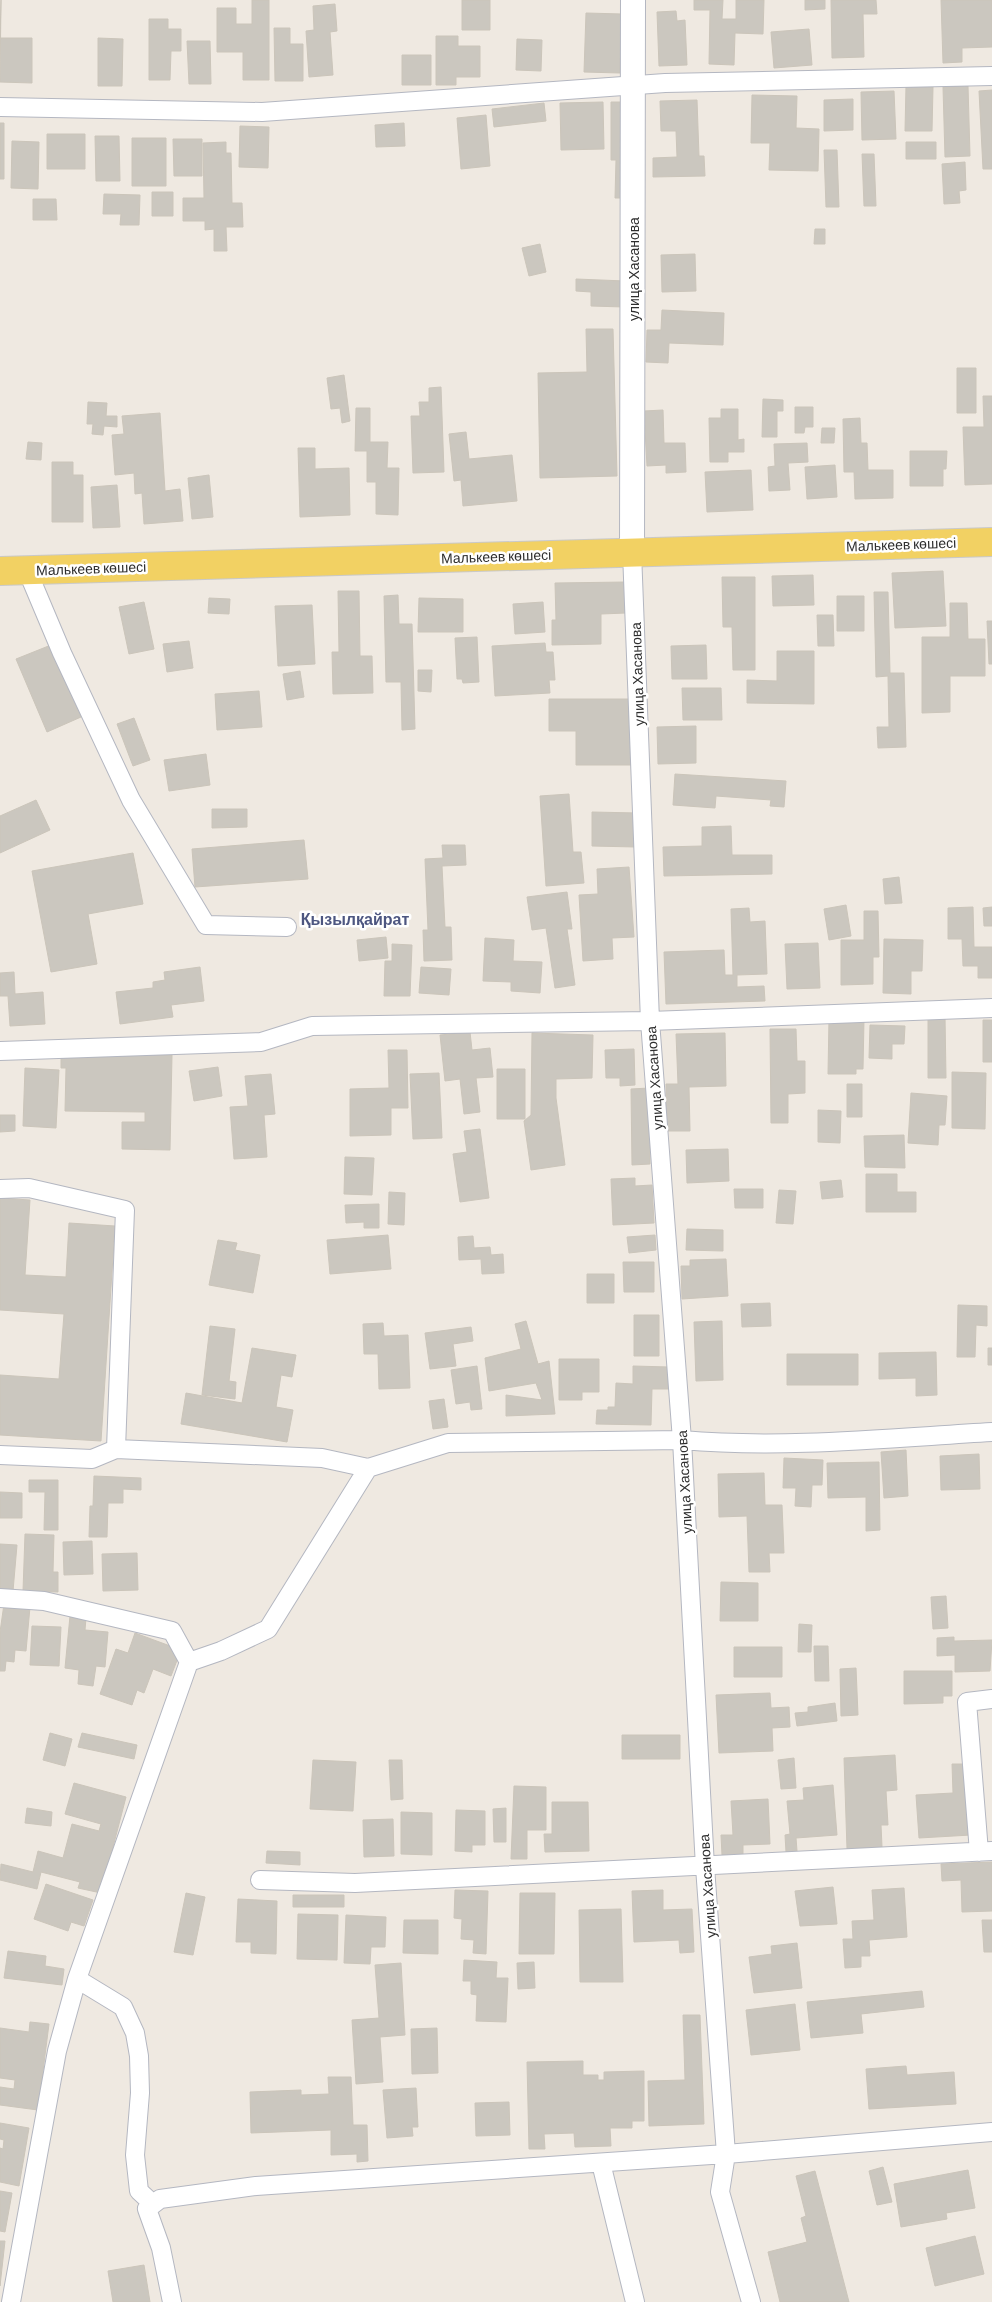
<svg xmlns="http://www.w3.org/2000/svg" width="992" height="2302" font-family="Barlow,sans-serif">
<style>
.building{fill:#cbc7bf;stroke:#cbc5ba}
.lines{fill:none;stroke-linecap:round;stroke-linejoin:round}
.street-casing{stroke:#b4b7c1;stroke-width:20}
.secondary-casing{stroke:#b4b7c1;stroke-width:26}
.primary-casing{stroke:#c9c9c9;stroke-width:30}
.street{stroke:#fff;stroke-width:18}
.secondary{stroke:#fff;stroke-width:24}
.primary{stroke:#f2d163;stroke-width:28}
.labels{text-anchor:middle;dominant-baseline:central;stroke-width:5;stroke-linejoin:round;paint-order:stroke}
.street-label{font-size:14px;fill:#2e2e2e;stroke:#fff}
.quarter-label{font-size:16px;font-weight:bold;fill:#4d5680;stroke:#fff}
</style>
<rect width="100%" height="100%" fill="#efe9e1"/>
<path class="building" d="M1,0L0,38H32V83L0,82Z
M252,0H269V80H243V52H217V8H236V24H252Z
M462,0H490V30H462Z
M694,0H723L722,19H736V0H764L763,34L735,33L734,65L709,64L710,10H694Z
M805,0H825V9L805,10Z
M831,0H876L877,14H863L864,57L832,58Z
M941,0H992V47L962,48V62L943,63Z
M335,4L337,31L330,32L333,75L309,77L306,31L314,30L313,6Z
M676,11L677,21L685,20L687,65L659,66L657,12Z
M586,13L622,14L620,73L584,72Z
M149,19H168V29H181V51H171L170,80H149Z
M274,28H290V44H303V81H275Z
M809,29L812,65L774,68L771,32Z
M436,36H458V46H480V77H456V85H436Z
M98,38L123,39L122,86H98Z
M517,39L542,40L541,71L516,70Z
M187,41H210L211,84H189Z
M402,55H431V85H402Z
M906,86L933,87L932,131H905Z
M968,86L970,156L945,157L943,87Z
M992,90V169H983L979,91Z
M894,91L896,139L862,140L861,92Z
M752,95L797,96L796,128L819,129L818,171L769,170L770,143H751Z
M853,99V130L824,131V100Z
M697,100L699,156H704L705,176L653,177V158L677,157L676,131H661L660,101Z
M603,102L604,149L561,150L560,103Z
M611,102H627L626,198H615L616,160H611Z
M544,103L546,121L494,127L492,109Z
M486,115L490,166L461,169L457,118Z
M0,123H4V179H0Z
M404,123L405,146L376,147L375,125Z
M240,126L269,127L268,168L239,167Z
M47,134H85V169H47Z
M95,136H119L120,181H96Z
M132,138H166V186H132Z
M173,139H202V176H174Z
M12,141L39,142L38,189L11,188Z
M226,142V153H231L232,203H242L243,227H226L227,251H214V229L205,230V221H183V198H204L203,143Z
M906,142H936V159H906Z
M824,150H837L839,207H826Z
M862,154H874L876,206H864Z
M965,162L966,190L959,191L960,203L944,204L942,164Z
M152,192H173V216H152Z
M104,194L140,195L139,225H120L121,214H103Z
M33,199H56L57,220H33Z
M815,229H825V244H814Z
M540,244L546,272L529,276L522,248Z
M695,254L696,291L662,292L661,255Z
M576,279L625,281L624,307L591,306V292L576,291Z
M662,310L724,313L723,345L669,343L668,363L646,362L647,330H661Z
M586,329H613L617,476L540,478L538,373L587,372Z
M957,368H976V413H957Z
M344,375L350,421L342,423L340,408L331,409L327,378Z
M441,387L444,472L413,473L411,416H420L419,402H429V388Z
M983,396H992V484L965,485L963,427H984Z
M763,399L783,400V411H777V437H762Z
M88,402L107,403L106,416H117V427L104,426L103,435L92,434L93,424H87Z
M795,407H813V427H805L804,433H795Z
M356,408H370V442H388L387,468H399L398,515L376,514V482H367V451H355Z
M721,409H738V440L744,439V452H728V462H710L709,418H721Z
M663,410L664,443H685L686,472L666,473V465L647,466L644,411Z
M160,413L165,491L180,489L183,521L144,524L142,493L135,494L134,473L115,475L112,435L124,434L122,416Z
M860,418L861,443H867L868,470H893V498L855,499L854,472H844L843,419Z
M822,428H835L834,443H821Z
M466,432L469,459L512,455L517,501L463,506L461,480L454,481L449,434Z
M28,442L42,443L41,460L26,459Z
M807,443L808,462L788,463L790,490L769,491L768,467L775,466L774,444Z
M298,448H315V469L349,468L350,515L300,517Z
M910,451H947L946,469H943V486H910Z
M52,462H73V475H83V522H52Z
M835,465L837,497L807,499L805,467Z
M751,470L753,510L707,512L705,472Z
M209,475L213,517L192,519L188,478Z
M117,485L120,527L93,528L91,487Z
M943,571L946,626L895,628L892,573Z
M813,575L814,605L773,606L772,576Z
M722,577H755V670H733L732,627H723Z
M626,582V613L601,614V644L552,645V620H556L555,583Z
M338,591H359L360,656H372L373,693L333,694L332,652H339Z
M874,592H888L890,673H904L906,747L878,748L877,727H889L888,676L876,677Z
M398,595L399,624H412L415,729L402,730L401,682H386L384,596Z
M837,596H864V631H837Z
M209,598L230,599L229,614L208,613Z
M419,598L463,599V632H418Z
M144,602L154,649L129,654L119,607Z
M543,602L545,632L515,634L513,604Z
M950,603H967L968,639H985V676H950V712L922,713V637H950Z
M312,605L315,664L278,666L275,606Z
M817,615H833L834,646H818Z
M987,621H992V664H989Z
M477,637L479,682L463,683L462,679H457L455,638Z
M189,641L193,668L167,672L163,644Z
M545,643L546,652H553L555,680H549L550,693L495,696L492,646Z
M51,645L81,717L47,732L16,659Z
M706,645L707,679H672L671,646Z
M777,651H814V704L747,703V680L777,681Z
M418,670H432L431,692L418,691Z
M300,671L304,697L287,700L283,674Z
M682,688H721L722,720H683Z
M259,691L262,727L217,730L215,694Z
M549,699H635V765H576V731H549Z
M134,718L150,760L133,766L117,724Z
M696,726V763L658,764L657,727Z
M206,754L210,785L169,791L164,760Z
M675,774L786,781L784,807L770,806L771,800L716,796L715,808L673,805Z
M569,794L573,852H581L584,883L546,886L540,796Z
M36,800L50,830L0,853V816Z
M212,809H247V827L212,828Z
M592,812L637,813L636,847L592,846Z
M731,826L732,855H772V874L664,876L663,847L702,846V827Z
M304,840L308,879L195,887L192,849Z
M442,845H465L466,865L442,866L445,927H451L452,960L424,961L423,930H428L425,859L443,858Z
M133,853L143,904L88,914L97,964L51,972L32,871Z
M629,867L634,937L612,938L613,959L583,961L579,895L598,894L597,869Z
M899,877L902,903L885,904L883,879Z
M567,892L572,929H567L575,985L555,988L546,928L532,930L527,897Z
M846,905L851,936L829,940L824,909Z
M973,907L974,947H992V978H978V966H963L962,939H948V908Z
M992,907V926H984L983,908Z
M749,908L750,922L765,921L767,974L737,975V987L764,986L765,1001L666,1004L664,952L724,950L725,975H733L731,909Z
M864,911H878L879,957H873V984L841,985V940H864Z
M386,937L388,958L359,961L357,940Z
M485,938L514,940L513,961L542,962L540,993L511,991V982L483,981Z
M884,939L923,940L922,971H911V994L883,993Z
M818,943L820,988L787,989L785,944Z
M392,944L412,945L410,996H384L385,961H392Z
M200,967L204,1001L171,1005L173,1017L120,1024L116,992L153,988V982L165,980L164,972Z
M421,967L451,969L449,995L419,993Z
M14,972L15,994L43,992L45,1024L10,1026L8,996H0V973Z
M928,1016H945L946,1078H928Z
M829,1019H864L863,1069H856V1074H828Z
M983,1020H992V1062H983Z
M870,1025L905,1026L904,1044H892V1059L869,1058Z
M770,1029H796L797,1061H805V1093L788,1094V1123H771Z
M470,1032L472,1050L490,1048L493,1077L476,1078L480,1112L464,1114L460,1079L445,1081L440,1035Z
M532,1033L593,1035L592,1078L556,1079V1098L565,1165L531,1170L524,1121L531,1115Z
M725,1033L726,1086L689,1087L690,1131H667L666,1084H678L676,1034Z
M634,1049L635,1085L620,1086V1078H606L605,1050Z
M388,1050H407L408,1108H391V1135L350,1136V1089L389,1088Z
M61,1053L172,1055L170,1150L122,1149V1122H145V1112L65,1111L66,1068H61Z
M218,1067L222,1096L194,1101L189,1071Z
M25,1068L59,1070L56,1128L23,1126Z
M497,1069H525V1119H497Z
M952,1072L986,1073L985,1129L952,1128Z
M439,1073L442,1138L413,1139L410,1074Z
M271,1074L275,1114L264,1115L267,1157L234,1159L230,1107L248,1106L245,1076Z
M847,1084H862V1117H847Z
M649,1088L650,1164L632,1165L631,1089Z
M911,1093L947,1096L945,1125H939L938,1145L908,1143Z
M818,1110L841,1111L840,1143L818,1142Z
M0,1115H15V1131L0,1132Z
M480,1129L489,1198L460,1202L453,1154L467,1152L464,1131Z
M904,1135L905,1168L865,1167L864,1136Z
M728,1149L729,1181L687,1183L686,1150Z
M345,1157L374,1158L372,1195L344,1194Z
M866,1174H897V1192H916V1212H866Z
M635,1178V1186L652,1185L654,1223L613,1225L611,1179Z
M841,1180L843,1197L822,1199L820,1182Z
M734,1189H763V1208H735Z
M779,1190L796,1191L793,1224L776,1223Z
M389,1192L405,1193L404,1225L388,1224Z
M0,1198L30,1200L25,1275L66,1277L69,1223L115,1226L101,1441L0,1435V1375L59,1379L64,1314L0,1310Z
M379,1204V1228H364V1222L346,1223L345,1205Z
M687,1229L723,1230V1251L686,1250Z
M388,1235L391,1269L330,1274L327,1240Z
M655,1235L656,1250L629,1253L627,1237Z
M473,1236L474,1248L490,1247L491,1255L503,1254L504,1273L482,1274L481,1259L459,1260L458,1237Z
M218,1240L237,1243L235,1250L260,1255L253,1293L209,1285Z
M726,1259L728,1296L682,1299L681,1266H690V1260Z
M623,1262H654V1292H624Z
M587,1274H614V1303H587Z
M770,1303L771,1326L742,1327L741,1304Z
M958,1305L987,1306V1326L976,1325L975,1357H957Z
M634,1315H659V1356H634Z
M526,1321L538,1364L549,1361L555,1414L506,1416V1395L542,1400L536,1383L489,1391L485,1358L521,1349L515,1324Z
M722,1321L723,1380L696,1381L694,1322Z
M383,1323L384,1336L408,1335L410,1388L379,1389L378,1354H364L363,1324Z
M210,1326L235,1329L229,1381L236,1382L235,1399L202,1395Z
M471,1327L473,1341L453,1344L456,1366L430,1369L425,1333Z
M252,1348L296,1355L292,1377L281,1375L276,1407L293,1410L287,1442L181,1424L186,1393L242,1403Z
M988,1348H992V1365H988Z
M936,1352L937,1395L916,1396V1378L879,1379V1353Z
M787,1354H858V1385H787Z
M559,1359H599V1392H582V1400H559Z
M477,1366L482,1409L471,1410L470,1402L456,1404L451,1370Z
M633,1366L669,1367V1389H652L651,1425L596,1424L597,1410H608V1407H615L616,1383L633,1384Z
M444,1399L448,1427L433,1429L429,1401Z
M906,1450L908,1496L884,1498L881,1452Z
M979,1454L980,1489L941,1490L940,1456Z
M784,1458L823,1460L822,1485H812L811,1507L795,1506L796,1488H783Z
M879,1462L880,1530L866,1531V1497L828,1498L827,1463Z
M764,1473L765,1505H782L784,1553H769L770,1572H749L747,1516L719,1517L718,1474Z
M94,1476L141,1478V1490L123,1489V1503H108L107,1537H89L90,1506H93Z
M29,1480H58V1530H44L45,1492H29Z
M0,1492L22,1493V1518H0Z
M25,1534L54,1535L53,1572H58V1592L23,1591Z
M92,1541L93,1574L64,1575L63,1542Z
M0,1544L17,1545L13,1591L0,1590Z
M137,1553L138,1590L103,1591L102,1554Z
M721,1582L758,1583V1621H720Z
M946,1596L948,1628L933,1629L931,1597Z
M4,1604L30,1607L26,1651L15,1650L14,1662L6,1661L5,1671H0V1632Z
M70,1616L86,1618L85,1630L108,1632L105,1667L96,1666L93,1686L78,1684L79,1670L65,1668Z
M799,1624L812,1625L811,1652H798Z
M32,1626L61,1627L59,1666L30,1665Z
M135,1633L181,1650L171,1676L153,1669L144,1693L137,1690L132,1705L100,1694L116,1649L128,1653Z
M954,1637V1641L992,1640L990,1671L955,1672V1655L937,1656V1638Z
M814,1646H828L829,1681H815Z
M734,1647H782V1677H734Z
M856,1668L858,1715L841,1716L840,1669Z
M904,1671H952V1696H943V1703L904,1704Z
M770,1693L771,1708L789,1707L790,1727L772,1728L773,1751L719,1753L716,1695Z
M835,1703L837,1721L797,1726L795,1713L808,1712V1707Z
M50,1733L72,1739L65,1766L43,1760Z
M82,1733L137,1745L134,1759L78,1747Z
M622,1735H680V1759H622Z
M895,1755L897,1790L886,1791L888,1825H881L882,1847L847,1849L844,1758Z
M794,1758L796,1788L781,1789L778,1760Z
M313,1760L356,1762L353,1811L310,1809Z
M389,1760H402L403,1799L391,1800Z
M952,1764H967L971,1835L919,1838L916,1795L953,1793Z
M74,1783L126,1797L101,1893L78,1888L80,1882L41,1872L37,1889L0,1880L1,1864L33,1872L38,1851L63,1858L72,1824L99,1831L101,1824L65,1814Z
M833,1785L837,1835L796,1838L797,1851L786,1852L785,1835L790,1834L787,1801L804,1800L803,1788Z
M514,1786L546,1787V1830H527V1859H511Z
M768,1799L770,1844L743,1845V1854L722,1855L721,1835H733L731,1801Z
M552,1802H588L589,1851L545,1852L544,1834H552Z
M27,1808L52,1812L51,1826L25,1823Z
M506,1808V1842H494L493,1809Z
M456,1810L485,1811V1845H472V1852L455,1851Z
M401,1812L432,1813V1855L401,1854Z
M393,1819L394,1856L364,1857L363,1820Z
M267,1851L300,1852V1865L266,1863Z
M992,1862V1911L962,1912L961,1880L942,1881L941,1864Z
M46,1884L93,1900L84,1926L71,1922L68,1931L34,1919Z
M833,1887L837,1924L800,1926L795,1891Z
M904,1888L907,1937L869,1940L870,1956H861V1967L845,1968L843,1939H853L852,1921L874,1920L872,1890Z
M455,1890L488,1891L486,1954L473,1953L474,1940L461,1939L462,1919L454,1918Z
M663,1890V1910L692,1909L694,1952L680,1953L679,1940L634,1942L632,1891Z
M186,1893L205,1897L193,1955L174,1952Z
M520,1893H555L554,1954H519Z
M293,1895H344V1907H293Z
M238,1899L277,1901L276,1954L251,1953V1942H236Z
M621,1909L623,1982H580L579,1910Z
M298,1914L338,1915L337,1960L297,1959Z
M346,1915L386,1917L385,1947H371L370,1964L344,1963Z
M404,1920H438V1954L403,1953Z
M982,1920H992V1952H984Z
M797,1943L802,1988L754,1993L749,1957L772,1954L771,1946Z
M8,1951L46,1956L45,1966L64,1969L62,1985L4,1978Z
M464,1960L497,1962L496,1978H508L506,2022L476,2021L477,1995L471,1994V1981H463Z
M534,1962L535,1988L518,1989L517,1963Z
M401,1963L405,2035L380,2037L383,2082L356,2084L352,2020L379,2018L375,1965Z
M922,1991L924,2007L861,2014L863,2033L811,2038L807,2002Z
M795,2004L800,2050L751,2055L746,2010Z
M683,2015H700L704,2124L649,2126L648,2081L685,2080Z
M30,2022L49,2024L38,2110L0,2105V2087L14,2089L15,2080L0,2078V2028L29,2032Z
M437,2028L438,2073L412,2074L411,2029Z
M583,2061V2075H598V2080H604V2072L644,2071V2121H632V2128H610L611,2146L575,2147L574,2133L544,2134L545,2149H529L527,2062Z
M906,2066L907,2075L954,2072L956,2104L869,2109L866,2069Z
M328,2077H351L353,2125H367L368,2161L357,2162V2154L331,2155V2130L251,2133L250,2092L301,2090V2095L329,2094Z
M416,2088L418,2127H412L413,2136L387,2138L383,2090Z
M509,2102L510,2135L476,2136L475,2103Z
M0,2123L29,2128L19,2186L0,2182V2148L3,2149L4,2140L0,2139Z
M883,2167L892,2202L877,2205L869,2171Z
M968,2170L975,2208L946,2213L947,2219L901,2227L894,2184Z
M815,2171L849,2302H780L768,2252L807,2242L801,2218L806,2216L796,2176Z
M0,2191L12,2193L5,2232L0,2231Z
M975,2236L984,2274L935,2286L926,2248Z
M0,2241H5L0,2286Z
M144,2265L150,2302H113L108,2271Z"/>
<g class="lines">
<defs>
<path id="street" d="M0,107L262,112L665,83L992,76
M632,552L650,1021L682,1440L705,1867L726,2154L720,2192L751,2302
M27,570L62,653L131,800L206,925L287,927
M0,1051L261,1042L312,1026L650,1021L992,1008
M0,1189L29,1188L125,1210L116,1449
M0,1455L92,1459L116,1449L322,1458L368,1468
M0,1598L44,1601L172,1631L189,1662L77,1979L57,2051L11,2302
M189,1662L221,1651L268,1629L368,1468L448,1443L682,1440C784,1449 889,1438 992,1432
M979,1852L967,1702L992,1699
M260,1880L355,1883L992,1851
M77,1979L123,2007L135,2033L139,2056L140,2093L135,2155L139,2191L153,2204
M601,2163L635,2302
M172,2302L161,2248L147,2209L160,2199L256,2186L726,2154L992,2132"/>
<path id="secondary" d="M632,552L633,0"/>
<path id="primary" d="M0,571L992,542"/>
</defs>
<use href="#street" class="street-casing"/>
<use href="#secondary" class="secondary-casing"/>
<use href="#primary" class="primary-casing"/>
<use href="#street" class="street"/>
<use href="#secondary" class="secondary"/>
<use href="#primary" class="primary"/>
</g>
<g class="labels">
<g class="street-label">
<text transform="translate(633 269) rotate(-90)">улица Хасанова</text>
<text transform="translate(901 544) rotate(-2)">Малькеев көшесі</text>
<text transform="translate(496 556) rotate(-2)">Малькеев көшесі</text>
<text transform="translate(91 568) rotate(-2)">Малькеев көшесі</text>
<text transform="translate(637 674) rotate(-92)">улица Хасанова</text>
<text transform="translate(654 1078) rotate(-94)">улица Хасанова</text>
<text transform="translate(684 1482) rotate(-93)">улица Хасанова</text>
<text transform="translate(707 1886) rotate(-94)">улица Хасанова</text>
</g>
<g class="quarter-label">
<text x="355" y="918">Қызылқайрат</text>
</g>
</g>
</svg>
